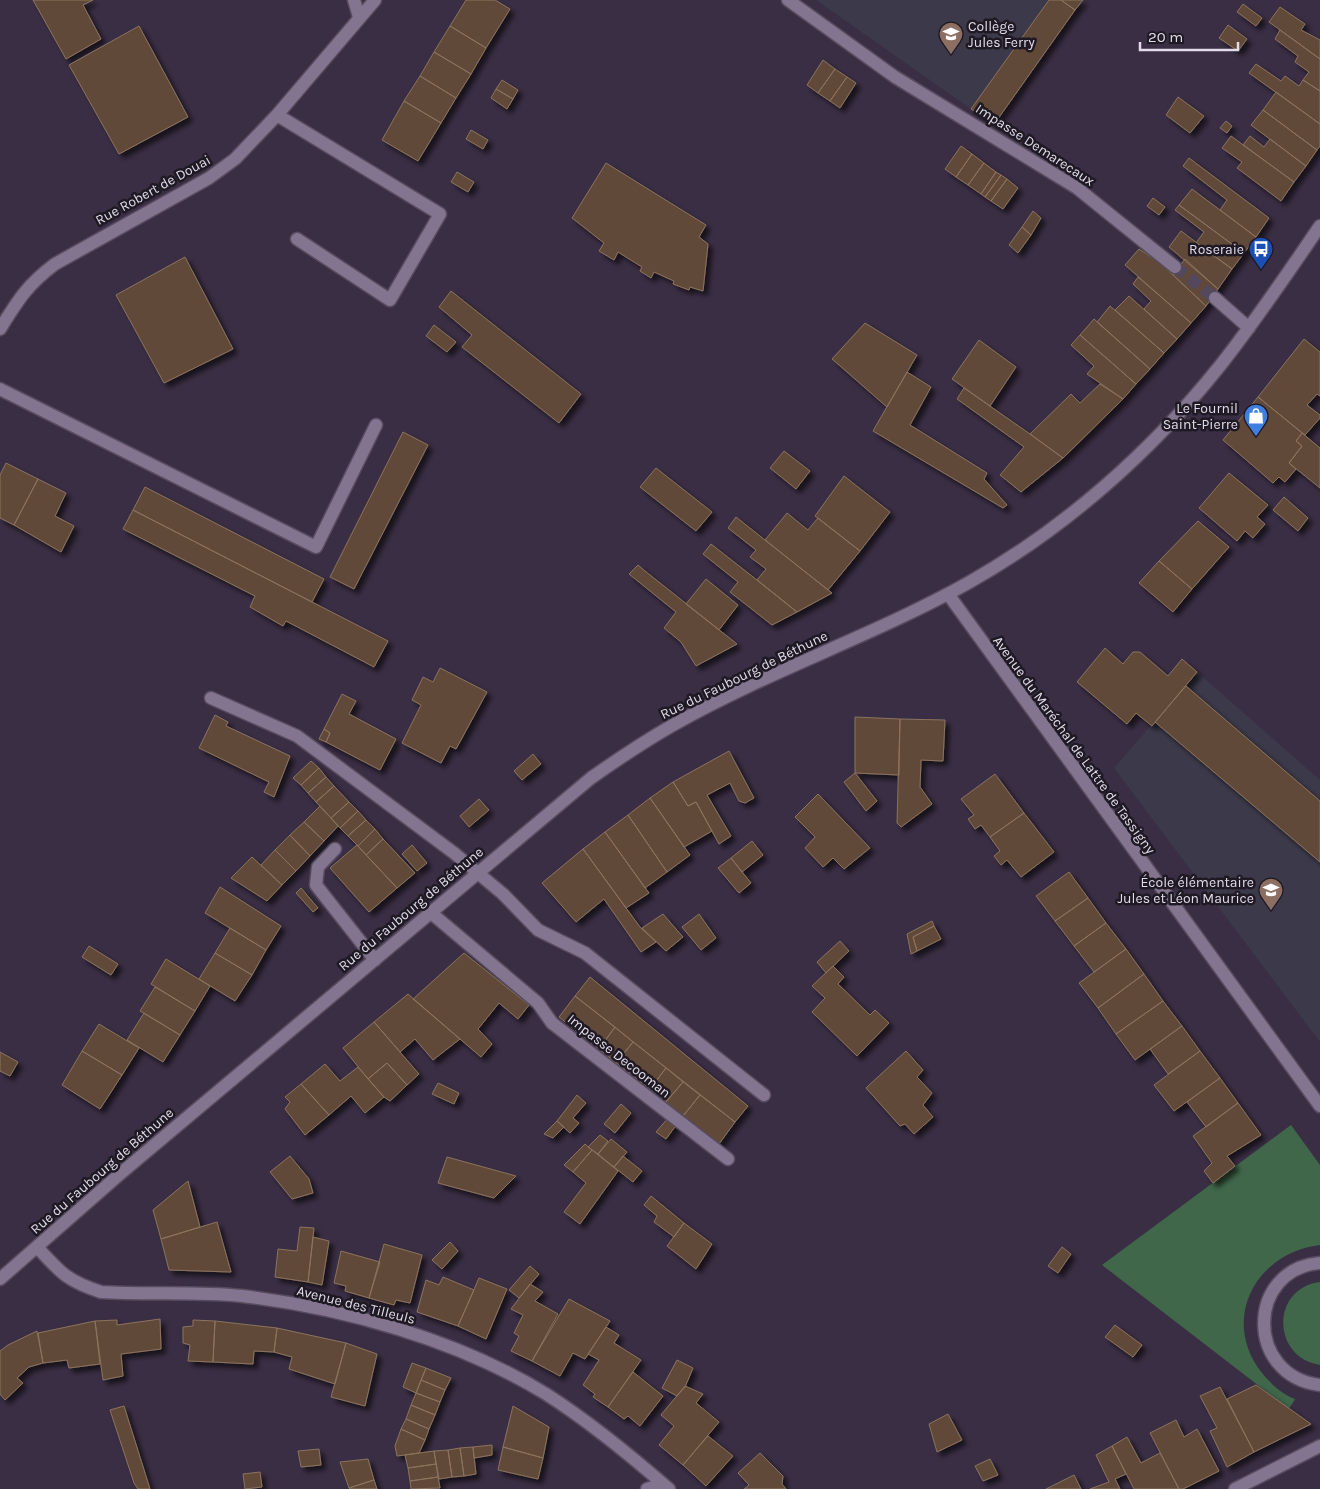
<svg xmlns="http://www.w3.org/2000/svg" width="1320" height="1489" font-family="Karla,sans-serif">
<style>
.education{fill:#3c394a}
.green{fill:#40674a}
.building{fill:#604a37;stroke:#8b735f;filter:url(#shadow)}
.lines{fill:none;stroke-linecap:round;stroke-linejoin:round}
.minor-tunnel{stroke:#53485d;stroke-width:12;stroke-dasharray:12 6;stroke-linecap:butt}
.minor-casing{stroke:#574c5f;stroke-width:15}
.minor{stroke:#83758f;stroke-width:12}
.labels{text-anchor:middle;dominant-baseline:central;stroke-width:5;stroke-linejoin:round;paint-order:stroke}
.poi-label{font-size:14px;fill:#e2dbe9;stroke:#1e1923;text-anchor:end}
.street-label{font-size:14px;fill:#e2dbe9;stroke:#1e1923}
</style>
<defs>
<filter id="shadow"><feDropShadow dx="4.5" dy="4.5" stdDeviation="2.5" flood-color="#0009"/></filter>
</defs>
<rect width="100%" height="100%" fill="#3a2e44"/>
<path class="education" d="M816,0H1049L971,109Z
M1197,672L1320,780V1042L1114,768Z"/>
<path class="green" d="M1291,1125L1320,1165V1245C1255,1253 1220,1320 1262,1373C1271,1384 1282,1394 1295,1399L1289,1409L1102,1265Z
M1320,1282V1365C1271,1357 1271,1288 1320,1282Z"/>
<path class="building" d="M33,0H93L83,5L101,39L66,59Z
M466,0H495L510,9L486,48L450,26Z
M1049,0H1061L1075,10L995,123L971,109Z
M1061,0H1083L1075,10Z
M1243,4L1262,18L1256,26L1237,12Z
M1280,7L1305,24L1301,30L1320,40V59L1269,22Z
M1228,25L1247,39L1238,51L1219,38Z
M139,26L188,117L119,154L69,65Z
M450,26L486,48L471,74L434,52Z
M1280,30L1320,59V91L1303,80L1309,72L1295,62L1298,56L1275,39Z
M434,52L471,74L456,98L420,76Z
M823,60L835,69L818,93L807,85Z
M1256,64L1281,81L1285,76L1299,86L1303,80L1320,91V124L1249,73Z
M835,69L847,77L830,101L818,93Z
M420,76L456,98L441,123L404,101Z
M847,77L856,83L840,108L830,101Z
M502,80L518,90L513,99L496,89Z
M496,89L513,99L507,109L491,98Z
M1276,92L1320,124V146L1317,150L1263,110Z
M1178,97L1204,116L1190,133L1166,115Z
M404,101L441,123L418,161L382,140Z
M1263,110L1317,150L1306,166L1251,125Z
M1226,121L1232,126L1227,133L1220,128Z
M471,130L488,140L483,149L466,139Z
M1231,136L1294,182L1281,201L1237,168L1242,162L1222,148Z
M1250,136L1264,147L1270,139L1306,166L1294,182L1243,145Z
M961,146L972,154L956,177L945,169Z
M972,154L984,163L968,185L956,177Z
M1189,158L1269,218L1256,237L1220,210L1227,200L1183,166Z
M606,163L706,225L699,237L708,244L703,291L690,287L689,290L673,284L674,281L654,272L651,278L640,271L642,267L618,252L614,260L599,251L604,243L572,218Z
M984,163L996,172L981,194L968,185Z
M457,172L474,182L468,192L451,182Z
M996,172L1001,175L985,197L981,194Z
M1001,175L1007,179L991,201L985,197Z
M1007,179L1018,188L1003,209L991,201Z
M1192,189L1256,237L1244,253L1179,205Z
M1153,198L1165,207L1159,215L1147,206Z
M1179,205L1244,253L1232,269L1196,243L1204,232L1175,210Z
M1033,211L1041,218L1031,235L1022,227Z
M1022,227L1031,235L1018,253L1009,245Z
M1181,231L1232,269L1218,289L1169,247Z
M1139,249L1159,262L1206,306L1191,323L1125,265Z
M185,257L233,349L164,383L116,295Z
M1185,259L1218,289L1206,306L1173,275Z
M1138,277L1191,323L1177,339L1144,309L1151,301L1133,284Z
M451,291L581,394L559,423L462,347L472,335L439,307Z
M1129,296L1177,339L1164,353L1115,310Z
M1110,306L1164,353L1150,369L1097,322Z
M1094,319L1150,369L1136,384L1080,335Z
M865,323L917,355L887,407L832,359Z
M434,325L456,342L447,352L426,336Z
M1080,335L1136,384L1123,399L1087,374L1094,366L1071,345Z
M1304,339L1320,352V396L1317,394L1307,405L1320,415V418L1305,435L1258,397Z
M979,340L1016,367L990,406L952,379Z
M907,372L931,387L910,425L987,473L984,479L1007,505L1003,508L873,431Z
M1100,384L1123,399L1063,458L1030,434L1071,394L1080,403Z
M964,388L1030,434L1063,458L1021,492L1000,475L1024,447L957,399Z
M1258,397L1302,433L1296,441L1302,446L1289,463L1296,469L1285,482L1279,477L1273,483L1223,440Z
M403,432L428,445L354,589L330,577Z
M1302,433L1320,448V488L1289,463L1302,446L1296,441Z
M784,451L810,471L796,489L770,468Z
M6,463L38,479L14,525L0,518V475Z
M656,468L712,512L696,531L640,487Z
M1229,473L1268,505L1257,517L1265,524L1253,538L1245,531L1237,541L1199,508Z
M844,476L890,512L860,551L815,516Z
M38,479L66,493L55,516L74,526L61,552L14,525Z
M145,487L324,579L312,602L133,510Z
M1284,497L1308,518L1298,531L1273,510Z
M133,510L388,641L374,667L286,621L283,626L250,607L255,596L123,529Z
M787,513L808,530L818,518L860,551L828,590L765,540Z
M736,517L765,540L832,593L797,612L757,580L766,569L750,557L756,550L728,528Z
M1198,521L1229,547L1192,589L1159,561Z
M711,544L757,580L797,612L772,625L730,592L738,582L703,554Z
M1159,561L1192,589L1173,612L1139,583Z
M638,565L645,571L737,644L696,666L681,642L664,628L676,612L629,574Z
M706,579L738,605L719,630L686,604Z
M1105,648L1123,664L1133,652H1140L1168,676L1182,659L1197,672L1152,726L1136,713L1127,724L1077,682Z
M440,668L487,692L456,749L450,746L441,763L402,743L421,705L412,700L423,677L433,682Z
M1186,686L1320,801V862L1155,722Z
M342,694L356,701L349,714L396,739L380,770L326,742L330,733L324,729Z
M215,715L228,722L226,726L290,756L274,797L264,792L269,782L199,748Z
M855,717L900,719L899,775L855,773Z
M900,719L945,720L943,761L921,760L920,787L932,804L901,827L897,823Z
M324,729L330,733L326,742L319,739Z
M729,751L754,798L745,803L739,801L730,783L707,795L731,836L719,844L696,802L688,806L673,782Z
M533,754L541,764L522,780L514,771Z
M311,761L319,768L301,785L293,778Z
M319,768L326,777L308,793L301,785Z
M855,773L877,801L866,811L844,782Z
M995,774L1024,813L990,837L981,825L975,829L968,819L974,815L961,799Z
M326,777L334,786L316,802L308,793Z
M673,782L688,806L696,802L712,831L684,847L650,798Z
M334,786L349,802L331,818L316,802Z
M818,794L870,848L844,869L833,858L823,867L805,848L815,837L795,817Z
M650,798L690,855L667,872L628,815Z
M479,799L489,810L469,827L460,816Z
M349,802L358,811L340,828L331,818Z
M320,806L338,826L324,841L304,822Z
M358,811L366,820L348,836L340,828Z
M1024,813L1054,852L1021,877L1007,860L1001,865L994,856L1000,851L990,837Z
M628,815L667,872L645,888L605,832Z
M366,820L375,829L358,846L348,836Z
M304,822L324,841L310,856L290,835Z
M375,829L383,839L366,855L358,846Z
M605,832L649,893L626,908L583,849Z
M290,835L310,856L296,871L275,850Z
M383,839L415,873L397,888L366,855Z
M752,841L763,855L742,872L731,858Z
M357,845L397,888L369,912L330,868Z
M412,845L427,863L417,871L402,854Z
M583,849L640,927L656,942L641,952L604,899L576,922L542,883Z
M275,850L296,871L282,885L261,865Z
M252,857L282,885L267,901L231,878Z
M731,858L751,883L739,893L718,868Z
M1069,872L1088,898L1055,921L1036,896Z
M220,887L281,926L266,950L205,913Z
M301,888L318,908L313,912L296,893Z
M1088,898L1106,923L1074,946L1055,921Z
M663,914L683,937L666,951L642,928Z
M699,914L716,938L701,950L682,927Z
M932,921L934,926L913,937L917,951L911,954L907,934Z
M1106,923L1126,949L1094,972L1074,946Z
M934,926L941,939L917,951L913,937Z
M230,928L266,950L252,975L215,953Z
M840,941L849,951L826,973L817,962Z
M89,946L118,964L111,975L82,957Z
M1126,949L1144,974L1098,1008L1079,983Z
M215,953L252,975L235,1001L199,979Z
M464,953L529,1005L518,1019L499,1003L478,1029L492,1044L481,1057L413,999Z
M166,959L210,986L195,1011L151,984Z
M833,966L844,977L838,984L870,1015L875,1010L889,1023L857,1056L812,1012L825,998L812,986Z
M1144,974L1163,1001L1116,1034L1098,1008Z
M590,977L748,1106L735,1122L575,996Z
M155,987L195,1011L180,1035L140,1011Z
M408,994L460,1039L433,1060L415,1039L400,1052L374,1022Z
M575,996L615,1027L599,1049L559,1017Z
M1163,1001L1182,1026L1135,1060L1116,1034Z
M144,1013L180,1035L163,1062L127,1040Z
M374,1022L419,1074L407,1085L387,1063L368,1079L343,1048Z
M99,1024L139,1048L122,1075L82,1051Z
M1182,1026L1200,1051L1168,1074L1150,1049Z
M615,1027L633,1042L616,1063L599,1049Z
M633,1042L666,1068L650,1089L616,1063Z
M82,1051L122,1075L100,1109L62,1085Z
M906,1051L923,1070L917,1077L932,1093L923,1105L933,1117L914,1134L905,1124L900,1126L866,1088Z
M1200,1051L1220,1078L1174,1111L1154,1085Z
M0,1052L18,1062L10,1076L0,1071Z
M387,1063L407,1085L390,1101L384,1097L368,1079Z
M325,1064L340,1081L358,1067L384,1097L365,1113L351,1096L329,1115L301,1084Z
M666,1068L683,1082L666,1102L650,1089Z
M1220,1078L1238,1103L1206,1127L1187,1102Z
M683,1082L700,1095L683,1116L666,1102Z
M438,1083L459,1093L454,1104L432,1094Z
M301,1084L329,1115L305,1135L285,1109L290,1102L285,1097Z
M577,1095L586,1103L573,1118L579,1123L570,1133L557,1121Z
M700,1095L735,1122L719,1144L683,1116Z
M1238,1103L1261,1135L1227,1156L1235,1166L1213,1183L1204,1171L1212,1163L1193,1136Z
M621,1104L631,1113L615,1133L604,1124Z
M669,1117L677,1124L666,1139L656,1132Z
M557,1121L564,1127L553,1138L544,1134Z
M600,1135L608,1141L598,1154L588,1147Z
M611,1139L627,1152L614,1167L598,1154Z
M585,1144L592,1150L573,1172L564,1165Z
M592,1150L618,1171L580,1224L564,1212L586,1183L573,1172Z
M290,1156L309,1179L313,1193L292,1199L270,1172Z
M623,1156L642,1171L633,1182L614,1167Z
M447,1157L516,1176L494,1198L438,1183Z
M188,1181L200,1227L161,1239L153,1210Z
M651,1196L684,1223L674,1237L654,1222L657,1216L644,1205Z
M217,1222L231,1272L169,1270L161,1239Z
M684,1223L712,1244L696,1269L667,1246Z
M300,1227L314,1228L308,1282L275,1277L278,1249L297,1251Z
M313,1237L329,1241L322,1285L308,1282Z
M450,1242L458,1251L442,1269L432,1260Z
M384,1244L422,1255L410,1303L396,1300L394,1305L369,1298Z
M1062,1247L1071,1254L1058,1273L1048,1266Z
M341,1251L380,1262L369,1298L345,1291L346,1286L334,1283Z
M530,1266L539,1274L519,1298L509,1290Z
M443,1277L474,1290L458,1326L417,1312L426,1280L439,1285Z
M479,1278L507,1289L486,1339L458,1326Z
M530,1284L543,1292L535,1301L558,1314L532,1361L511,1351L519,1336L514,1333L523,1315L511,1309Z
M569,1299L610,1321L585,1359L573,1353L560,1376L532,1361Z
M160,1319L161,1349L121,1354L123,1376L103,1380L95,1321L117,1320V1325Z
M193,1320L215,1321L213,1362L188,1361L190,1345L183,1343V1327L193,1326Z
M95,1321L100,1364L69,1368L67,1360L43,1363L38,1333Z
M215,1321L277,1328L274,1352L254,1351L253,1364L213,1362Z
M1115,1325L1142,1345L1133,1357L1105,1337Z
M606,1327L619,1335L614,1343L641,1360L608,1407L593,1397L595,1394L583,1385L599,1360L588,1354Z
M277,1328L346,1343L335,1384L289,1369L292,1357L274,1352Z
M37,1331L43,1363L29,1367L17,1378L23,1383L5,1400L0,1394V1351L8,1345Z
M346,1343L377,1354L365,1406L331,1397Z
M677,1360L693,1368L685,1387L677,1396L662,1388Z
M412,1363L426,1368L416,1393L403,1387Z
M426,1368L451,1378L445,1390L421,1380Z
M633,1372L663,1396L640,1426L628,1416L624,1419L608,1407Z
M421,1380L445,1390L440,1402L416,1393Z
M1256,1385L1311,1424L1254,1452L1227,1399Z
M685,1386L703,1394L696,1403L719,1422L683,1465L659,1445L674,1426L661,1415Z
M1220,1387L1254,1452L1227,1467L1210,1431L1217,1428L1200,1396Z
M416,1393L440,1402L435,1415L411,1405Z
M411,1405L435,1415L429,1429L406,1419Z
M124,1406L150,1489H138L134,1483L110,1410Z
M513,1406L549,1427L543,1458L503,1447Z
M948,1414L962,1440L937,1452L929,1424Z
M406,1419L429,1429L425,1440L401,1429Z
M1176,1420L1184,1437L1197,1429L1219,1471L1183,1489H1179L1150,1433Z
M401,1429L425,1440L419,1453L397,1456L395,1446Z
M708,1436L733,1456L706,1486L683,1465Z
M1127,1437L1141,1463L1160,1453L1179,1489H1134L1112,1446Z
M492,1445V1455L474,1458L473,1447Z
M1112,1446L1126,1474L1115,1479L1120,1489H1090L1109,1482L1096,1455Z
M473,1447L476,1474L464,1476L460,1448Z
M503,1447L543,1458L538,1479L498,1470Z
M460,1448L464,1476L452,1477L448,1450Z
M319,1449L321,1465L301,1467L298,1451Z
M448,1450L452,1477L439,1479L434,1451Z
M434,1451L436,1464L408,1468L405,1455Z
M760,1453L783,1476L782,1484L786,1489H744L749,1485L738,1473Z
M368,1459L374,1480L349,1488L340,1462Z
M990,1459L998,1475L983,1481L975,1466Z
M436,1464L438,1477L410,1481L408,1468Z
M260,1472L262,1487L245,1489L243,1474Z
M1074,1475L1081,1489H1046Z
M438,1477L440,1488L411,1489L410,1481Z
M374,1480L377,1489H350L349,1488Z"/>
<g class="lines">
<path class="minor-tunnel" d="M1175,267L1215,298"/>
<defs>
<path id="minor" d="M354,0L359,17
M788,0L895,77L1077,188L1175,267
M277,115L440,214L390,300L297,239
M1215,298L1249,328
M0,329C18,300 27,285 55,264L209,178L235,159L277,115L375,0
M0,389L316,547L376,425
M948,594L1320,1106
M211,698L297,736L454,853L503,894L538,930L585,953L764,1095
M335,849L318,867L316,885L375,960
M430,912L538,1003L552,1023L728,1159
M37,1247C61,1273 67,1281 101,1292C148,1295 195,1291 242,1296C344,1308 458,1340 546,1394C590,1422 630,1455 669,1489
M1320,1263C1246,1269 1245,1376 1320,1385
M0,1279L121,1173L591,778C618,759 645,741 673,725C768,671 873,636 968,583C1064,529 1150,453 1219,367C1255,322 1287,274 1320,226
M647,1489L663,1484
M1235,1489L1320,1446"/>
</defs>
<use href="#minor" class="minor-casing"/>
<use href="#minor" class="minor"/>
</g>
<defs>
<symbol id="school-pin" viewBox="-11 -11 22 30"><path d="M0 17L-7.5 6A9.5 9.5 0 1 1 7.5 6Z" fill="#8d6e63" stroke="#1e1923"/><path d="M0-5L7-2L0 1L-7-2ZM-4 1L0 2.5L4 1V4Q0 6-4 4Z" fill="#fff"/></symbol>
<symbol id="bus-pin" viewBox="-11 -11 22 30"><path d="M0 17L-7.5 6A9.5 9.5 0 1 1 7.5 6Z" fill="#1a4fb4" stroke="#1e1923"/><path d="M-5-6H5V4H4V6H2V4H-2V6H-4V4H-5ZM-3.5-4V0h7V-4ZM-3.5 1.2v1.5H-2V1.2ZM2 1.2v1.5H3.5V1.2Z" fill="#fff"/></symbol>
<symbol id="shop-pin" viewBox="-11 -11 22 30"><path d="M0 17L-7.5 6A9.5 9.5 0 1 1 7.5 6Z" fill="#3f7fe0" stroke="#1e1923"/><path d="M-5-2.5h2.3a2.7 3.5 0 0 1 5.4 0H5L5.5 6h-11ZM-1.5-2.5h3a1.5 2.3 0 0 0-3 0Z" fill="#fff"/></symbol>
</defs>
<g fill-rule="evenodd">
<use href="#school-pin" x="937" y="20" width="28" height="38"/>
<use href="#bus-pin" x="1247" y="235" width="28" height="38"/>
<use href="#shop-pin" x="1242" y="402" width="28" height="38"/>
<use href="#school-pin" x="1257" y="876" width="28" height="38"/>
</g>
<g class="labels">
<g class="poi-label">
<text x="968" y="26" text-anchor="start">Collège<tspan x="968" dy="16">Jules Ferry</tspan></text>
<text x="1244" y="249">Roseraie</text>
<text x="1238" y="408">Le Fournil<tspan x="1238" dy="16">Saint-Pierre</tspan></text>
<text x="1254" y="882">École élémentaire<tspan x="1254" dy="16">Jules et Léon Maurice</tspan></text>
</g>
<g class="street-label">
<text transform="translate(1035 145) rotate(33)">Impasse Demarecaux</text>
<text transform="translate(153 190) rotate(-29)">Rue Robert de Douai</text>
<text transform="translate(744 675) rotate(-26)">Rue du Faubourg de Béthune</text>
<text transform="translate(1074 745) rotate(54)">Avenue du Maréchal de Lattre de Tassigny</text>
<text transform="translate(411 909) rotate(-40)">Rue du Faubourg de Béthune</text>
<text transform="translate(619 1056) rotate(38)">Impasse Decooman</text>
<text transform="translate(102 1171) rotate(-41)">Rue du Faubourg de Béthune</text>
<text transform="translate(356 1305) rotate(14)">Avenue des Tilleuls</text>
</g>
</g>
<path d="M1140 42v8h98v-8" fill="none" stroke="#e2dbe9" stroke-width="2.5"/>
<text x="1148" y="42" font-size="15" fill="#e2dbe9" stroke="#1e1923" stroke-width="4" paint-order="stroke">20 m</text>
</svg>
